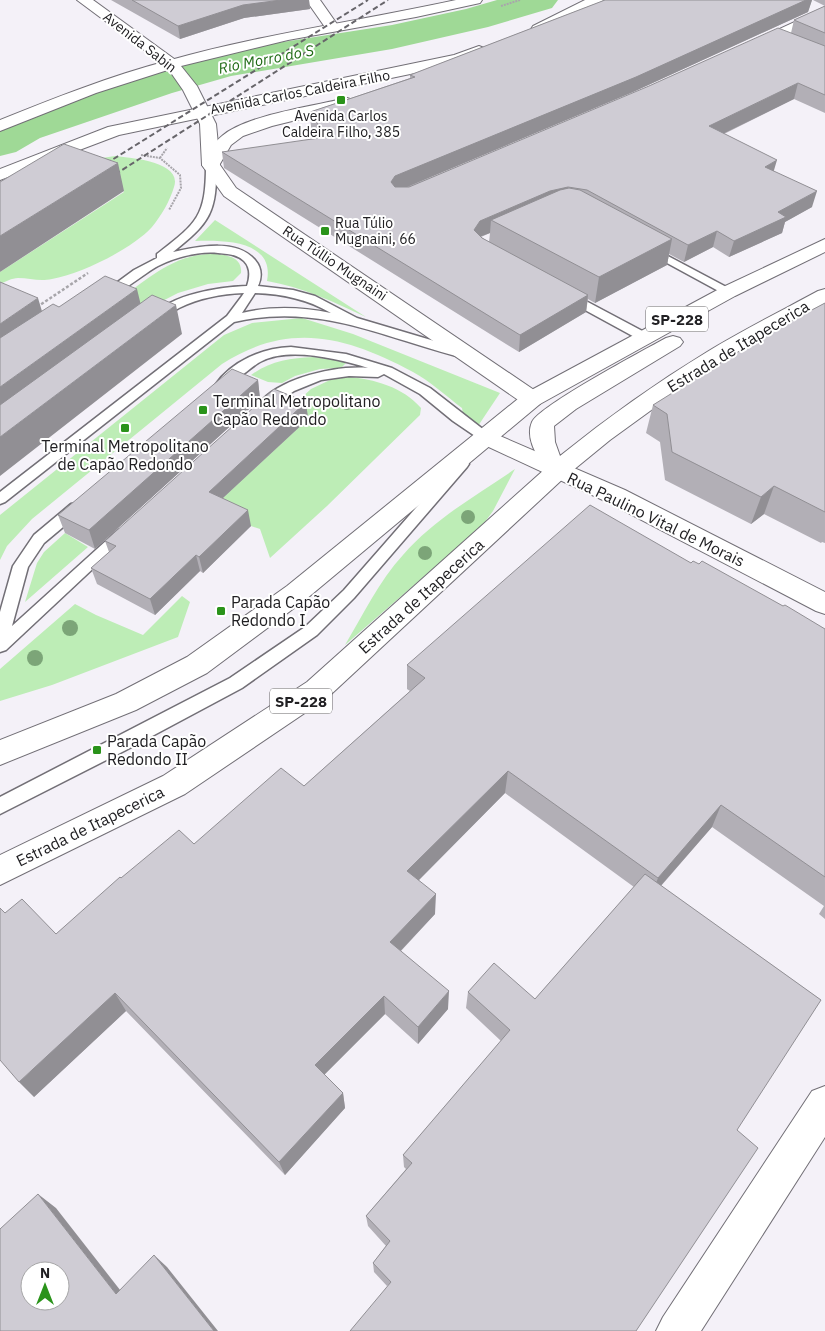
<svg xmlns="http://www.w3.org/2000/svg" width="825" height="1331" font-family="'IBM Plex Sans',sans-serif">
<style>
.green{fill:#bdedb6}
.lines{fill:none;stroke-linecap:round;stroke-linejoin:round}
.river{fill:#9fd996;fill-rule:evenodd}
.lane-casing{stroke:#726f76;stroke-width:3}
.street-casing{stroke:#726f76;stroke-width:2}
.secondary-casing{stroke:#726f76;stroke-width:2}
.primary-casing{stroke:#726f76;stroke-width:2}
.path-far1{stroke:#a8a6ab;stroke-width:2;stroke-dasharray:2 1;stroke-linecap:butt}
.path{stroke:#a8a6ab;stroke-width:2.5;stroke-dasharray:3 2;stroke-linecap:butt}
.lane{fill:#fff;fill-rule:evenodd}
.street{fill:#fff;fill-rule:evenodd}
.secondary{fill:#fff;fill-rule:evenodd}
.primary{fill:#fff;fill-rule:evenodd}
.rail{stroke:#67656a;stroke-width:2;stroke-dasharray:5.5 3;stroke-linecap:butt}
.tree{fill:#7ca578}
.wall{fill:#b2afb6;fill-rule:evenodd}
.shaded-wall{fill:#918f94}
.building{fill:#cfccd4;stroke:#918f94;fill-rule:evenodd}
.poi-dot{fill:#2a931a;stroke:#fff;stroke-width:2}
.labels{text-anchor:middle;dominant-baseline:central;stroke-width:4;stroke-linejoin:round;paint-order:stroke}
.far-street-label{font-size:14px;fill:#212023;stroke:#fff}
.far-poi-label{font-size:14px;fill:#212023;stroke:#fff}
.far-water-label{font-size:15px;font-style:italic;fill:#1d6912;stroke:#fff}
.shield{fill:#fff;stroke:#646365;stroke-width:1}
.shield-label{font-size:15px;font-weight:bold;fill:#212023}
.street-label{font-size:16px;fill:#212023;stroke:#fff}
.poi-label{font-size:16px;fill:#212023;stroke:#fff;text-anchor:start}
</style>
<rect width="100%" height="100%" fill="#f4f1f8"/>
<path class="green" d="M115,156C129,158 183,161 174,187C170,201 161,216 152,227C132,249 81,274 52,279C39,282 30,278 18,278C12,278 5,282 0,284V272L124,192L102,158Z
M215,220L366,317C334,302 302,287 267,281C275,240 223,240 195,241Z
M208,254C222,254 243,255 241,273L233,281L208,284L178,293L149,308L124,296C151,276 174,256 208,254Z
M302,318L353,334L500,393L472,435L465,426L462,408C446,396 430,381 413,372C346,336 289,321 222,364L32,519L7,546L0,560V515L224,335L252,323Z
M313,357L335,360L346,363L341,368L320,369L295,376L282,383L268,382L251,375C270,361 290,358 313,357Z
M348,377C374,379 403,387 421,408L420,415L327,506L270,558L260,529L251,526L174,543L288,410L311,389L330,380Z
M515,469L493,511L482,526L345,645C363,615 379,581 403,555C434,519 477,495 515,469Z
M65,533L88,547L25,602L37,563L44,552Z
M182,596L190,602L178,637L52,685L0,701V669L75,604L96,615L143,635Z"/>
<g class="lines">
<path class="river" d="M497,0H558L552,8L488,27L392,49L231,76L172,93L40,138L16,152L0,156V123L8,118L142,75L226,51L392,25L466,9Z"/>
<defs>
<path id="lane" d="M211,162L216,165C217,212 210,223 173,252C198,247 236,238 255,260C262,268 262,277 258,286L293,290L315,296L357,318L468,351L470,354L464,358C384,338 319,302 234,322L5,502L0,504V492L227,316L242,296L244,293C221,294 199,298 179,308C172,312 167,318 159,320L153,316C171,294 220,287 247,286C250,277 251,268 244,261C237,254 227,254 218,253C199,251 176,257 158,266C146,272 113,300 102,298L100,295L134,270L157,258V254C197,223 206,217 206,165ZM255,293C283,294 307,299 331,313C301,307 271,306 242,313Z
M649,246L732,290L734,292L732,294H724L645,251L643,249L645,247Z
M567,291L648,334L650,337L648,340H640L563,298L561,295Z
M291,347L346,354L392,368L430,388L493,437L483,449H473L471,446L478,438L453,421L420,394L384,374L378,377L349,376L321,380L294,391L270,408H260L258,405C278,378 337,365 368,368C339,359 290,347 262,361C249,367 228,391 216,388L215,385C232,361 262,348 291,347Z
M462,459L467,461L469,464L467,467L354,598L317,635L242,688L126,750L0,814V797L230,678L305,627L344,590L457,461Z
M76,503L81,504L83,508L81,512L44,543L28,567L12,626L118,530L123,529L128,530L130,534L6,650L0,652V612L13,566L34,535L71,504Z"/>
<path id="street" d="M306,0H320L339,27L337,30H327Z
M825,8V17L757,50H747L745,47L747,44Z
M825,1086V1137L701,1331H656L663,1317L812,1091Z"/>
<path id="secondary" d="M77,0H93L177,61L197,86L216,124L220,165L236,188L540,394L543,399L540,404L532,406L524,404L224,196L202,165L200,124L183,90L167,67Z
M486,430L625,490L825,592V614L816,611L607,502L478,442L475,437L478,432Z"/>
<path id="primary" d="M456,0H482L480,3L416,17L288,40L177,67L96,93L0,131V120C55,98 110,76 167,61C262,34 360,21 456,0Z
M585,0H603L601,3L543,32H533L531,29L533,26Z
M479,46L484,48L487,51L484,54L458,64L119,135L0,180V169L108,127L454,55Z
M347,98L353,100L355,103L353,106L272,126L243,136L231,145L217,169L211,170L205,169L202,165C208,155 213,143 222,136C246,115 314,106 347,98Z
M825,239V252L735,296L540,404L305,600L207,673L136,710L0,765V740L116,694L187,657L287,586L524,394L721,288Z
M825,289V303L701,374L610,440L566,476L327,698L185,794L0,885V855L163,776L307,682L545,469C537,456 525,438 532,422C539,406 644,350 666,338L673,336L680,338L683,342L680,346L576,409L554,426L555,442L560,456C607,418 656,383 707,352C743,330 781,311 818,291Z"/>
</defs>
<use href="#lane" class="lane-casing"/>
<use href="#street" class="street-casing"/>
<use href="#secondary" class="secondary-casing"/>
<use href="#primary" class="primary-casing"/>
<path class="path-far1" d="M501,6L520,0
M141,155L160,158L180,175L181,188L169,210
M160,158L167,148"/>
<path class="path" d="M37,307L88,273"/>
<use href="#lane" class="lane"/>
<use href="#street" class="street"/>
<use href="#secondary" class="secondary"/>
<use href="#primary" class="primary"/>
<path class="rail" d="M99,168L368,0
M108,179L388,0"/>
</g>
<g class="tree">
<circle cx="347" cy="404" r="6"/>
<circle cx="468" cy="517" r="7"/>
<circle cx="425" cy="553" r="7"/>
<circle cx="70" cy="628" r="8"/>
<circle cx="35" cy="658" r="8"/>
</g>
<path class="wall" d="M111,0H309L310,9L244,18L180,39Z
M605,0H812L808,12L633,92L407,187L791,33L794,20L825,6V113L794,99L724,134L774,171L812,207L785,222L782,233L729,257L713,247L684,262L669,254L667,265L595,303L588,299L586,312L519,352L224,168L222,152L318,139L311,128L310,112L410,78V75ZM490,233L489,242L481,237Z
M813,0H825V6Z
M825,303V543L822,542L821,543L764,514L751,524L665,480L660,442L646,433L653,405Z
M258,380L260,399L95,549L65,533L58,515Z
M306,402L308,419L223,498L251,526L203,573L200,571L155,615L97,584L91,568L109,552L105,541Z
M691,563L783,606L825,629V919L819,914L824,906L712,827L661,886L821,1000L387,1286L374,1272L373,1263L386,1246L368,1226L366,1216L406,1169L404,1167L403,1155L501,1041L466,1008L468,992L535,999L634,887L505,793L419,880L435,914L401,951L448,1009L418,1044L385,1014L324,1075L343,1093L345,1108L285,1175L126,1011L34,1097L5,913L56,934L121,878L194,844L304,786L410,691L407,689V665Z"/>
<path class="shaded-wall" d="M281,0H309L310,9L244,18L180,39L178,26L243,5Z
M806,0H812L808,12L633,92L395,192L391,182L395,176Z
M798,83L794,99L706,142L709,126Z
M777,160L772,177L765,167Z
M118,163L124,191L0,272V236Z
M568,187L566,203L491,220L490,233L479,237L474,230L480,221L550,191Z
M817,191L812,207L785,222L782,233L729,257L734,241L778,212Z
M717,231L713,247L684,262L688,245Z
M672,239L667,265L595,303L599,277Z
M137,289L144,318L0,425V387Z
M588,295L586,312L519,352L520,335Z
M38,298L47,328L0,361V324Z
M176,305L182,334L0,476V437Z
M258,380L260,399L95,549L89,530Z
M306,402L308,419L212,508L209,492Z
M774,486L764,514L751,524L761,497Z
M248,510L251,526L203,573L199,557Z
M196,555L200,571L155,615L150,599Z
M508,771L505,793L407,892V871Z
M721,805L712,827L650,898L658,878Z
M436,894L435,914L391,961L390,942Z
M449,991L448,1009L418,1044V1027Z
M115,993L126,1011L34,1097L19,1082Z
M384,996L385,1014L318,1081L315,1065Z
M343,1093L345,1108L285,1175L279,1162Z
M38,1194L56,1208L131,1304L116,1294Z
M154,1255L167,1267L218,1331H214Z"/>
<path class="building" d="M132,0H281L243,5L178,26Z
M605,0H806L636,77L395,176L391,182L395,187H409L649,86L778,28L825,46V95L798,83L709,126L777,160L765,167L817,191L778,212L786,217L734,241L717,231L688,245L587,190L568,187L550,191L480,221L474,230L482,238L588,295L520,335L222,152L326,137L310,112L415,77L410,75Z
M825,6V33L794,20Z
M64,144L118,163L0,236V182Z
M569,188L580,190L672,239L599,277L491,220L560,190Z
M105,276L137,289L0,387V338L53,304L59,307Z
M0,282L38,298L0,324Z
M152,295L176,305L0,437V405Z
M825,303V512L774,486L761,497L672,452L667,414L653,405L770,332Z
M232,369L258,380L89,530L58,515Z
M274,389L306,402L209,492L248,510L199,557L196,555L150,599L91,568L116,546L105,541Z
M590,505L691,563L693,561L699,564L702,561L783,606L785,605L825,629V877L721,805L658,878L508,771L407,871L436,894L390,942L449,991L418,1027L384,996L315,1065L343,1093L279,1162L115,993L19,1082L0,1060V908L5,913L22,899L56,934L120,877L121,878L179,830L194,844L281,768L304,786L425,678L407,665Z
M645,874L821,1000L737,1130L758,1148L636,1331H350L391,1282L373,1263L390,1241L366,1216L412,1163L403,1155L510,1030L468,992L494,963L535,999Z
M38,1194L116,1294L154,1255L214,1331H0V1229ZM30,1271H60V1301H30Z"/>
<g class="poi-dot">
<rect x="336" y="95" width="10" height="10" rx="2.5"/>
<rect x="320" y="226" width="10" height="10" rx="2.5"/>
<rect x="198" y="405" width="10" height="10" rx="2.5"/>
<rect x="120" y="423" width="10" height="10" rx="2.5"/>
<rect x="216" y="606" width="10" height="10" rx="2.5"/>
<rect x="92" y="745" width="10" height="10" rx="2.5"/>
</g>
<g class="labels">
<g class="far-street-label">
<text transform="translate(140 42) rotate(38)">Avenida Sabin</text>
<text transform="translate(300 92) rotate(-11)">Avenida Carlos Caldeira Filho</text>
<text transform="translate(335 263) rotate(34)">Rua Túllio Mugnaini</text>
</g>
<g class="far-poi-label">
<text x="341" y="116">Avenida Carlos<tspan x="341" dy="16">Caldeira Filho, 385</tspan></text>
<text x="335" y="223" text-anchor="start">Rua Túlio<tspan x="335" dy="16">Mugnaini, 66</tspan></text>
</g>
<g class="far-water-label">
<text transform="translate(266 59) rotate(-11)">Rio Morro do S</text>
</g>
<g class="shield">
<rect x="646" y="306.5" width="62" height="25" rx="4"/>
<rect x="270" y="688.5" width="62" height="25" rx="4"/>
</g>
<g class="shield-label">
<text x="677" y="319">SP-228</text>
<text x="301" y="701">SP-228</text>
</g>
<g class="street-label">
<text transform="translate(738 346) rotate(-31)">Estrada de Itapecerica</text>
<text transform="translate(656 519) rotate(26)">Rua Paulino Vital de Morais</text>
<text transform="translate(421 596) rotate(-42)">Estrada de Itapecerica</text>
<text transform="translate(90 826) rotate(-26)">Estrada de Itapecerica</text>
</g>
<g class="poi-label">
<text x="213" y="401">Terminal Metropolitano<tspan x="213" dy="18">Capão Redondo</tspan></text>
<text x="125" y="446" text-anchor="middle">Terminal Metropolitano<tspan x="125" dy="18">de Capão Redondo</tspan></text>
<text x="231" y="602">Parada Capão<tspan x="231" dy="18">Redondo I</tspan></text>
<text x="107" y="741">Parada Capão<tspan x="107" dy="18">Redondo II</tspan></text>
</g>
</g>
<g transform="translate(45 1286)"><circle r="24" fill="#ffffff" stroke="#a6a6a7"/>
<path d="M0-4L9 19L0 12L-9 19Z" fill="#2a931a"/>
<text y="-8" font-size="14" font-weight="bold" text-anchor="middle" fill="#212023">N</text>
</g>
</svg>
